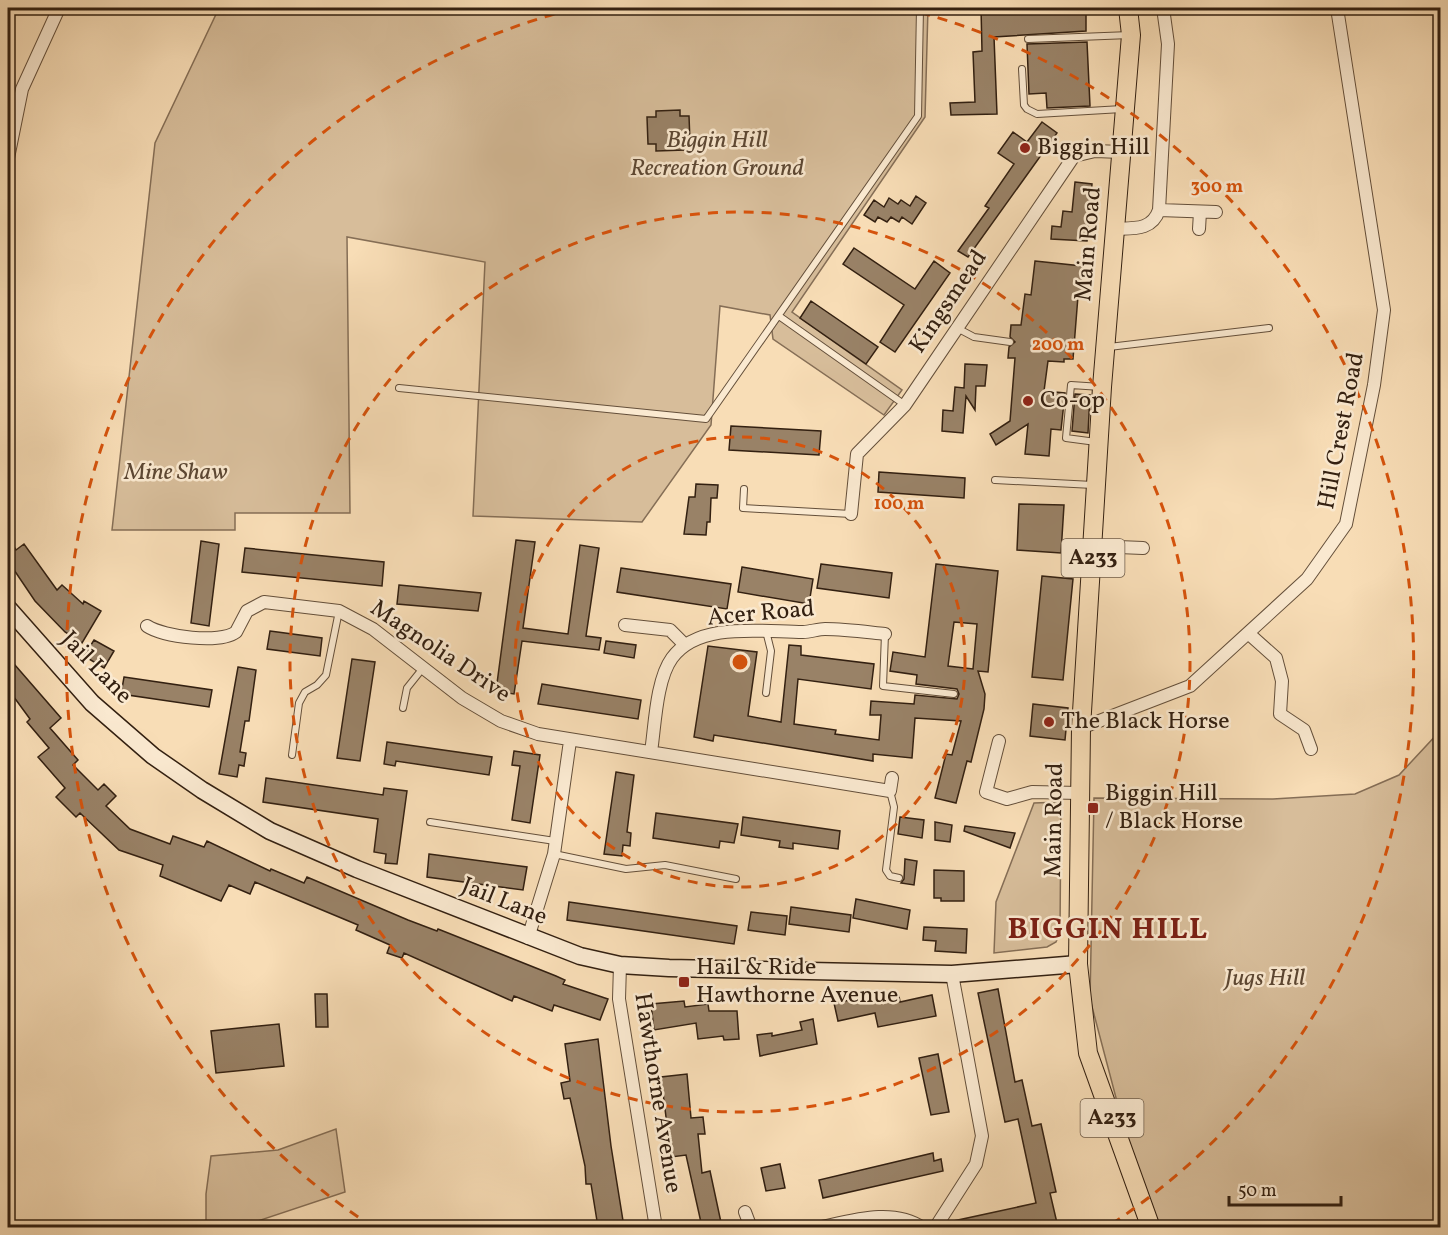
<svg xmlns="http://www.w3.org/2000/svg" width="1448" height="1235" font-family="Vollkorn,serif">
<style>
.green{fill:#d7bd9a;stroke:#856e56;stroke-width:1.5}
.building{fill:#998267;stroke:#332011;stroke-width:1.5;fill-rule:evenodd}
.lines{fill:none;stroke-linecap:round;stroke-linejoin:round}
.lane-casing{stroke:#644f3a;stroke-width:8}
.street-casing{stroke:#644f3a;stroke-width:14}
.secondary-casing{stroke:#332011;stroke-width:19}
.primary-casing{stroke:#332011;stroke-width:20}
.lane{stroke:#fae9d0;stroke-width:6}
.street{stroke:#fae9d0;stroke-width:12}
.secondary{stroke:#fae9d0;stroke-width:16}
.primary{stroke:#f8ddb6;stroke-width:18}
.ring{fill:none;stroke:#d6530c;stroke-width:3;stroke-dasharray:10 8}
.poi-dot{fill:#8f2418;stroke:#fae9d0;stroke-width:2}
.labels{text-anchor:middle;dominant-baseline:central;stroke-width:5;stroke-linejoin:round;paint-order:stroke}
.shield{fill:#fae9d0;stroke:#6f5c4a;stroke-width:1.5}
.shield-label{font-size:22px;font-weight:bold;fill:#332011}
.park-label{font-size:24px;font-style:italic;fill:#5c4733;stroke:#fae9d0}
.poi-label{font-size:24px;fill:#332011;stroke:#fae9d0;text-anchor:start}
.street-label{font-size:24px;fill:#332011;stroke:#fae9d0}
.district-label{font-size:30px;font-weight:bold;letter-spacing:1.5px;fill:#7a1f14;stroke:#fae9d0}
.centre{fill:#d6530c;stroke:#fae9d0;stroke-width:3}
.ring-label{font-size:18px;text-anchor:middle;font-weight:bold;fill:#d6530c;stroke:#fae9d0;stroke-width:5;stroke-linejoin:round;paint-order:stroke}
</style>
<rect width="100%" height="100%" fill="#f8ddb6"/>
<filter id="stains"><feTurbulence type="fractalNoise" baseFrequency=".00333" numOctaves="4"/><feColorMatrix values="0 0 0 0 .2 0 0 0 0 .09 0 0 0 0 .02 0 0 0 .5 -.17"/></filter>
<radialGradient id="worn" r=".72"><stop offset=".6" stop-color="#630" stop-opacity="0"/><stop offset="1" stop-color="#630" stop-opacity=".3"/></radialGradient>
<path class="green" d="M219,8H928L925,117L792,312L902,390L884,415L773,339L770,315L720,306L711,425L642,522L473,516L485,262L347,237L350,513H235V530H112L155,143Z
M1440,731V1227H1150L1090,999L1094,798L1273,799L1355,794L1399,775Z
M1061,802L1060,931L1056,942L1047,947L994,953L996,902L1034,803Z
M336,1129L345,1192L240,1227H206V1194L211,1156L278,1150Z"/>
<path class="building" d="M981,8H1086V31L994,37L997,114L951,115L950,103L975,102L973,52L982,51Z
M1087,42L1090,106L1047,108L1046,93L1029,94L1027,44Z
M680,110V116H689L690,142L685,143V150L656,151V144H648L647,117H656V111Z
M1042,122L1057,133L968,257L958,251L989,208L985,206L1014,164L998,153L1013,132L1027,142Z
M1075,182L1092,184L1087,241L1051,239L1052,226L1061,227L1063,211L1072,212Z
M916,196L926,203L912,224L902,217L899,222L891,217L887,222L878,217L875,222L864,215L874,200L884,207L889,198L898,204L901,200L910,206Z
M854,248L915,289L934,261L950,273L895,352L880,342L904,305L843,264Z
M1035,261L1082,266L1081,281L1086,282L1084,297L1078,296L1073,359H1064V362L1048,361L1044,391L1065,393L1061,430L1051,429L1049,456L1025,454L1028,424L996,445L990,434L1010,421L1015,358H1008L1009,347L1015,342L1010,337L1011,325H1021L1025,294L1031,295Z
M811,301L878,347L866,364L800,318Z
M965,364L987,365L985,386H976L975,410L966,396L963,433L942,431L943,410L953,411L955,387L964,388Z
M1075,394L1090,395L1088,433L1072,431Z
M731,426L821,431L819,455L729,450Z
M879,472L965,478L964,498L878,492Z
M696,484L718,485L717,498H711L710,522H707L706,535L684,534L689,497H695Z
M1019,504L1064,505L1061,553L1017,550Z
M8,537L16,550L24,544L57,590L62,585L83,604L84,601L101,611L82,643L65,632L35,601L8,561Z
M516,540L535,542L523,628L568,634L580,545L599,548L586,636L601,638L599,650L522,641L514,694L496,691Z
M201,541L219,544L209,626L191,623Z
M245,548L384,562L382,586L242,572Z
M821,564L892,573L889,598L817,588Z
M936,564L998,571L988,672L978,671L985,694L984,709L971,762L967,761L956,803L935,798L946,754L952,755L961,721L915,718L912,758L873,754V761L714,735L713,741L694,737L708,646L757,652L748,716L781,722L789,645L801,646V655L874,664L871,689L798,679L794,724L836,730L835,734L879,740L881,715H870L871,701L914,704L915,695L957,699L959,694L957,689L916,684L917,675L890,671L893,652L925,657ZM954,622L977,624L973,669L948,666Z
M742,567L813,579L809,604L738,592Z
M621,568L731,584L727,609L617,592Z
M1042,576L1073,579L1063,680L1032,677Z
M399,585L481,593L478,611L397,604Z
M270,631L322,638L320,656L267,649Z
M94,640L114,651L104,668L84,656Z
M606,641L636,645L634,658L604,653Z
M8,657L61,718L50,728L78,760L73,765L98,790L104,784L116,796L106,806L130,829L170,844L173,836L204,847L207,841L270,871L271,869L304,883L307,877L408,920L437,931L438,929L556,976L565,980L563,984L608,999L600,1020L554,1005L552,1011L514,996L512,1001L404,953L402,958L387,953L390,945L356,930L358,925L255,882L250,894L229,885L221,901L160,876L163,865L119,850L80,813L76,817L56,797L65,788L38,757L49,748L27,722L30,719L8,689Z
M352,659L375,662L360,761L337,758Z
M238,667L256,670L249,721H245L240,752L246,753L244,766L239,765L237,777L219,774Z
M124,677L212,690L209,707L121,694Z
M542,684L641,700L638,719L538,704Z
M1033,704L1068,708L1065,740L1030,736Z
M387,742L492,757L489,775L396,761L395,766L384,764Z
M514,751L540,755L530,823L512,820L520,766L512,765Z
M616,772L634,775L627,832L631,833L630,846L623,845L622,856L604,854Z
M266,778L383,795L384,788L407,791L397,864L385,863L386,854L374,852L378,819L263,802Z
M656,813L738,824L734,843L720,841L719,848L653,838Z
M743,817L840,831L838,849L793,843V849L779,847L780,841L741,835Z
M900,817L924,820L922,838L898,834Z
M935,822L952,825L950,842L935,840Z
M965,826L1015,833L1010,848L964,831Z
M429,854L527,867L523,890L427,877Z
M905,859L917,861L914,885L901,883L904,879Z
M934,870L964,871V901H941V898H934Z
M856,899L910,910L907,929L853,918Z
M569,902L737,926L734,944L567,920Z
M791,907L851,915L849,932L789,924Z
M751,912L787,916L785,935L748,930Z
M924,927L967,929L966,953L935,951L936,941L923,940Z
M998,989L1015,1082L1022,1080L1032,1126L1041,1124L1056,1192L1050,1193L1057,1223L1037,1227H948L949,1222L1036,1203L1018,1119L1005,1122L978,993Z
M315,994H327L328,1027H316Z
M932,995L936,1016L878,1027L875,1013L838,1021L834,1003L867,997L868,1001L899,996L900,1002Z
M684,1001L685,1007L708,1004L709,1011H737L739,1039L724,1040L723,1036L698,1039L696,1023L654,1030L651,1004Z
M813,1019L817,1044L760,1056L757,1035L772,1033V1036L802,1030L800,1022Z
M279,1024L284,1066L216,1073L211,1031Z
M598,1039L611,1146L624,1227H598L591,1184H586L585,1166L570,1098L564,1099L561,1083L570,1081L565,1044Z
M938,1054L949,1112L931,1115L919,1058Z
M687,1074L691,1118L703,1117L705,1134H698L702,1173L710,1171L722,1227H702L686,1155L671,1157L661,1077Z
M933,1153L934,1161L941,1159L943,1171L823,1198L819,1180Z
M780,1164L785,1188L766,1191L761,1168Z"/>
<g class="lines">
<defs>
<path id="lane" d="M1028,39L1130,35
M1022,69L1024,105L1027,109L1037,114L1122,109
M779,316L905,405
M957,328L974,337L1010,342
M1109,347L1269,328
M399,388L706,419L918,116L920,8
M1096,442L1066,438L1071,385L1101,387
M995,480L1093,485
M744,489L743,508L851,514
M885,634L883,686L954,694
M766,693L771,651L766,631
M403,708L407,688L423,668
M292,755L299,703L305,692L317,685L326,675L339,611
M890,791L894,807L886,870L890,876L899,878
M430,822L555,841
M554,854L626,869L665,865L736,879"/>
<path id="street" d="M8,158L22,89L59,8
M1159,210L1216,212
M1113,229C1133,228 1152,231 1159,210L1168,44L1163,8
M1199,229L1200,212
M851,514L857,454L905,405L1074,156L1095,151L1121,152
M1094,546L1143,548
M625,625L670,630L685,645
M147,626C164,637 220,644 236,632L247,611L264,602L339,611L373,629L462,698L501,721L538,734L890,791L892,778
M1248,633L1276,658L1282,681L1280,714L1304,730L1311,749
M1081,728L1190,686L1307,579L1346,524L1374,385L1384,310L1337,8
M999,741L986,792L1007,799L1032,792L1079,793
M651,752C655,726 656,680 672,658C699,621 763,632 803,632C810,632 818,629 825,629C845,629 866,632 885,634
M528,938L554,854L570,741
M620,965L619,999L656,1228
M745,1212L751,1228
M818,1228C851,1221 892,1207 923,1228
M935,1228L976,1164L982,1136L952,974"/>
<path id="secondary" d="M8,608L92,703L153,756L202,790L270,831L357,869L580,956L620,965L669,968L952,974L1078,964"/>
<path id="primary" d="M1128,8L1131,35L1102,387L1081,728L1078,964L1088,1053L1151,1228"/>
</defs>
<use href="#lane" class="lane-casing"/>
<use href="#street" class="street-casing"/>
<use href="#secondary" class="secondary-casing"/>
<use href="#primary" class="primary-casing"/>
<use href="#lane" class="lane"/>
<use href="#street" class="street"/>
<use href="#secondary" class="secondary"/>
<use href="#primary" class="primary"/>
</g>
<g class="ring">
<circle cx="740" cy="662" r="225"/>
<circle cx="740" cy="662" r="450"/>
<path d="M373 1227A674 674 0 0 1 577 8M903 8A674 674 0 0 1 1107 1227"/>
</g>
<g class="poi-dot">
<circle cx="1025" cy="148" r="6"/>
<circle cx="1028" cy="401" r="6"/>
<circle cx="1049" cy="722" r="6"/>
<rect x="1087" y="802" width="12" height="12" rx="3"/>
<rect x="678" y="976" width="12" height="12" rx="3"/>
</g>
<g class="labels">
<g class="shield">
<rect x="1061.5" y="539" width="63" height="38" rx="4.5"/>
<rect x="1080.5" y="1099" width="63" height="38" rx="4.5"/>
</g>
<g class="shield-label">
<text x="1093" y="558">A233</text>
<text x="1112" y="1118">A233</text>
</g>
<g class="park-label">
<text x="717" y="141">Biggin Hill<tspan x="717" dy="28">Recreation Ground</tspan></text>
<text x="176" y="473">Mine Shaw</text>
<text x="1265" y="979">Jugs Hill</text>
</g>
<g class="poi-label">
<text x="1037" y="148">Biggin Hill</text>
<text x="1040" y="401">Co-op</text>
<text x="1061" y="722">The Black Horse</text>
<text x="1105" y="794">Biggin Hill<tspan x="1105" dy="28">/ Black Horse</tspan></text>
<text x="696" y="968">Hail &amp; Ride<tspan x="696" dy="28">Hawthorne Avenue</tspan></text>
</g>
<g class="street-label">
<text transform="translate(1089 244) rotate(-85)">Main Road</text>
<text transform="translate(949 302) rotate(-56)">Kingsmead</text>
<text transform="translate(1342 431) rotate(-79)">Hill Crest Road</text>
<text transform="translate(761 614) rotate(-5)">Acer Road</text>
<text transform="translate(440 652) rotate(34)">Magnolia Drive</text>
<text transform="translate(96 668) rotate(46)">Jail Lane</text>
<text transform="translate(1055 820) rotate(-89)">Main Road</text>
<text transform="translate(504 902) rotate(22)">Jail Lane</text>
<text transform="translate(657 1093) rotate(81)">Hawthorne Avenue</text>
</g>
<g class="district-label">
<text x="1108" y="930">BIGGIN HILL</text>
</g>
</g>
<circle cx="740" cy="662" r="9" class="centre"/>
<g class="ring-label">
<text x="1217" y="192">300 m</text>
<text x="1058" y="350">200 m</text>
<text x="899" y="509">100 m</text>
</g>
<rect width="1448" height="1235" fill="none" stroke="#f8ddb6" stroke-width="30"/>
<rect x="9" y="9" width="1430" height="1217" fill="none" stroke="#332011" stroke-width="3"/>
<rect x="15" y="15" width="1418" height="1205" fill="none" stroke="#332011" stroke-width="1.5"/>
<path d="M1229 1196v9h112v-9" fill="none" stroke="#332011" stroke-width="3"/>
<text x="1238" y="1196" font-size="18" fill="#332011" stroke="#fae9d0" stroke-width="4.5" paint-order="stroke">50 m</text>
<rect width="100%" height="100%" filter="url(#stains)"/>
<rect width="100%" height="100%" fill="url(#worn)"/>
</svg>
